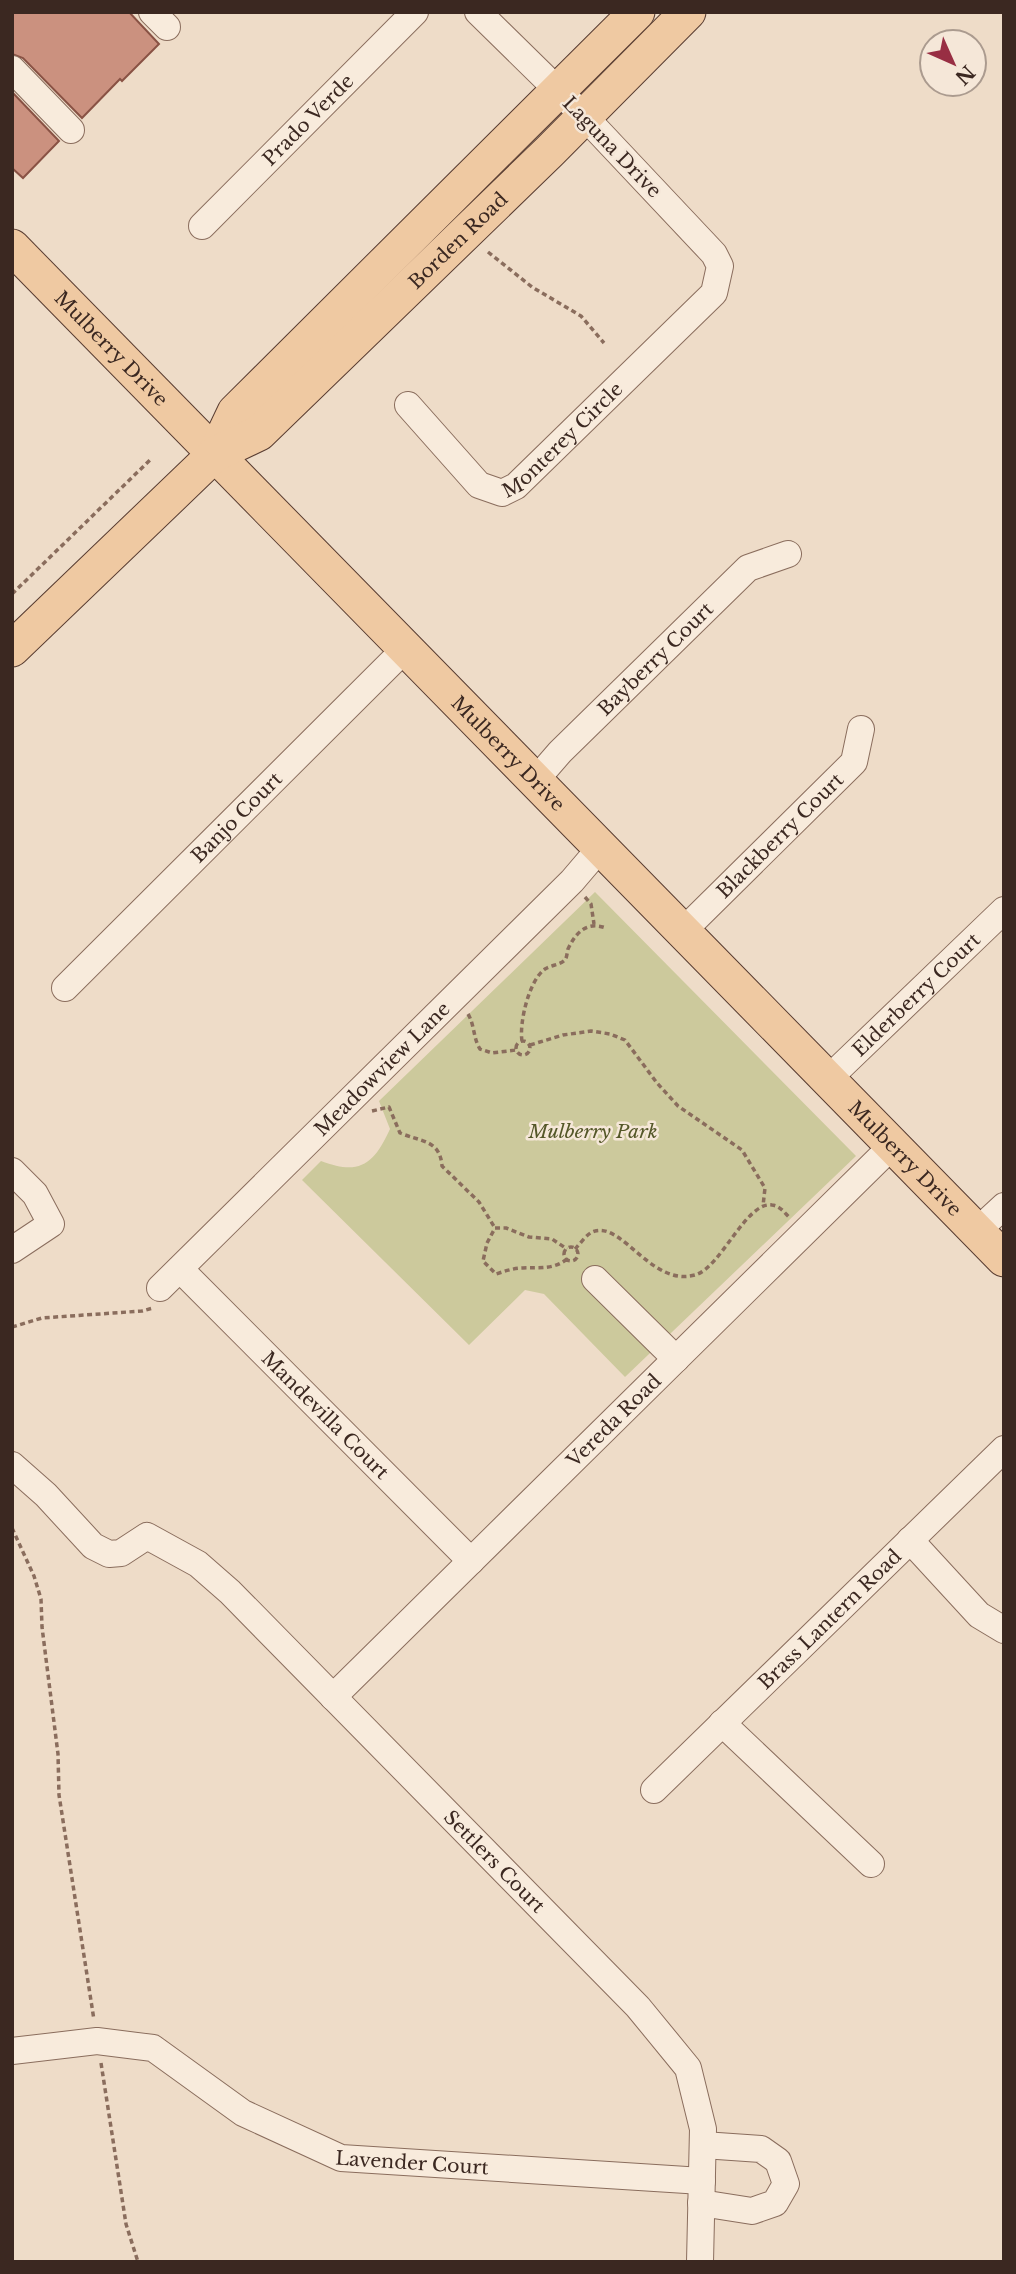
<svg xmlns="http://www.w3.org/2000/svg" width="1016" height="2274" font-family="'Libre Baskerville',serif">
<style>
.green{fill:#ccc99c}
.building{fill:#cb917f;stroke:#895244;stroke-width:2}
.lines{fill:none;stroke-linecap:round;stroke-linejoin:round}
.minor-casing{stroke:#8a6d5d;stroke-width:28}
.major-casing{stroke:#583c31;stroke-width:37}
.path{stroke:#8a6d5d;stroke-width:3.5;stroke-dasharray:5 3.5;stroke-linecap:butt}
.minor{stroke:#f8ebdc;stroke-width:26}
.major{stroke:#efc9a2;stroke-width:35}
.labels{text-anchor:middle;dominant-baseline:central;stroke-width:5;stroke-linejoin:round;paint-order:stroke}
.street-label{font-size:19px;fill:#3b2821;stroke:#f5e7d8}
.park-label{font-size:19px;font-style:italic;fill:#545728;stroke:#f5e7d8}
</style>
<rect width="100%" height="100%" fill="#eedcc8"/>
<path class="green" d="M595,892L856,1156L625,1377L544,1294L525,1290L469,1345L302,1180L321,1161C360,1176 374,1164 390,1129L379,1101Z"/>
<path class="building" d="M12,12H129L159,44L122,81L120,79L82,118L23,58L12,54Z
M12,92L59,141L23,178L12,168Z"/>
<g class="lines">
<defs>
<g id="minor">
<path d="M152,12L167,27"/>
<path d="M12,69L71,130"/>
<path id="s1" d="M202,226L415,12"/>
<path id="s2" d="M408,405L479,485L502,493L516,486L714,293L720,266L714,254L584,116L478,12"/>
<path id="s3" d="M534,782L560,752L748,568L788,554"/>
<path id="s4" d="M683,931L854,762L861,729"/>
<path id="s5" d="M65,988L406,648"/>
<path id="s6" d="M828,1079L1004,910"/>
<path d="M12,1171L35,1194L51,1224L12,1250"/>
<path d="M977,1231L1004,1206"/>
<path id="s7" d="M180,1269L471,1561"/>
<path d="M595,1279L676,1359"/>
<path id="s8" d="M160,1288L572,881L601,847"/>
<path id="s9" d="M12,1465L46,1495L93,1546L109,1554L121,1553L147,1536L198,1564L230,1592L638,2007L688,2068L703,2129L700,2262"/>
<path d="M910,1540L979,1615L1004,1630"/>
<path id="s10" d="M333,1697L893,1145"/>
<path d="M722,1723L871,1864"/>
<path id="s11" d="M654,1790L1004,1449"/>
<path id="s12" d="M12,2051L97,2041L153,2048L243,2113L341,2158L702,2181"/>
<path d="M701,2203L752,2211L775,2203L786,2184L778,2161L761,2149L703,2145"/>
</g>
<g id="major">
<path id="s13" d="M12,247L1004,1259"/>
<path d="M215,454L235,412L637,12"/>
<path id="s14" d="M12,649L215,454L259,433L550,151L688,12"/>
</g>
</defs>
<use href="#minor" class="minor-casing"/>
<use href="#major" class="major-casing"/>
<path class="path" d="M488,252L532,287L581,316L604,343
M12,594L150,460
M585,897L591,904L594,924
M468,1014C475,1026 473,1038 480,1049L492,1053L516,1050
M516 1048a7 7 0 1 1 14 0a7 7 0 1 1-14 0Z
M522,1041C519,1023 529,980 545,969C551,965 560,965 565,960C567,957 567,953 568,949C576,932 587,921 606,928
M530,1045L563,1035L591,1031L610,1034L625,1040L657,1083L678,1106L742,1150L765,1188L763,1206
M372,1111L389,1107L400,1133C422,1142 440,1140 442,1166L479,1202L495,1228
M564 1254a7 7 0 1 1 14 0a7 7 0 1 1-14 0Z
M575,1249C581,1243 587,1233 595,1231C623,1223 652,1287 695,1275C721,1268 746,1201 772,1205C780,1206 784,1212 789,1217
M567,1259C553,1270 540,1267 523,1268C514,1268 505,1271 496,1274L483,1261L487,1243L495,1228H506L529,1237L552,1239L567,1249
M12,1327L42,1318L142,1311L153,1308
M12,1528L34,1576L41,1599L42,1627L58,1754L59,1795L94,2020
M101,2063L126,2224L138,2262"/>
<use href="#minor" class="minor"/>
<use href="#major" class="major"/>
</g>
<g class="labels">
<g class="street-label">
<text stroke="none"><textPath href="#s1" startOffset="150">Prado Verde</textPath></text>
<text transform="translate(612 147) rotate(46)">Laguna Drive</text>
<text stroke="none"><textPath href="#s14" startOffset="607">Borden Road</textPath></text>
<text stroke="none"><textPath href="#s13" startOffset="142">Mulberry Drive</textPath></text>
<text stroke="none"><textPath href="#s2" startOffset="212">Monterey Circle</textPath></text>
<text stroke="none"><textPath href="#s3" startOffset="173">Bayberry Court</textPath></text>
<text stroke="none"><textPath href="#s13" startOffset="709">Mulberry Drive</textPath></text>
<text stroke="none"><textPath href="#s5" startOffset="242">Banjo Court</textPath></text>
<text stroke="none"><textPath href="#s4" startOffset="136">Blackberry Court</textPath></text>
<text stroke="none"><textPath href="#s6" startOffset="122">Elderberry Court</textPath></text>
<text stroke="none"><textPath href="#s8" startOffset="312">Meadowview Lane</textPath></text>
<text stroke="none"><textPath href="#s13" startOffset="1276">Mulberry Drive</textPath></text>
<text stroke="none"><textPath href="#s7" startOffset="206">Mandevilla Court</textPath></text>
<text stroke="none"><textPath href="#s10" startOffset="394">Vereda Road</textPath></text>
<text stroke="none"><textPath href="#s11" startOffset="245">Brass Lantern Road</textPath></text>
<text stroke="none"><textPath href="#s9" startOffset="654">Settlers Court</textPath></text>
<text stroke="none"><textPath href="#s12" startOffset="432">Lavender Court</textPath></text>
</g>
<g class="park-label">
<text x="593" y="1131">Mulberry Park</text>
</g>
</g>
<rect width="1016" height="2274" fill="none" stroke="#3b2821" stroke-width="28"/>
<g transform="translate(953 63) rotate(135)"><circle r="33" fill="#f5e7d8" stroke="#ab9b8f" stroke-width="2"/>
<path d="M0-5L12 26L0 18L-12 26Z" fill="#982e43"/>
<text y="-10" font-size="19" font-weight="bold" text-anchor="middle" fill="#3b2821">N</text>
</g>
</svg>
